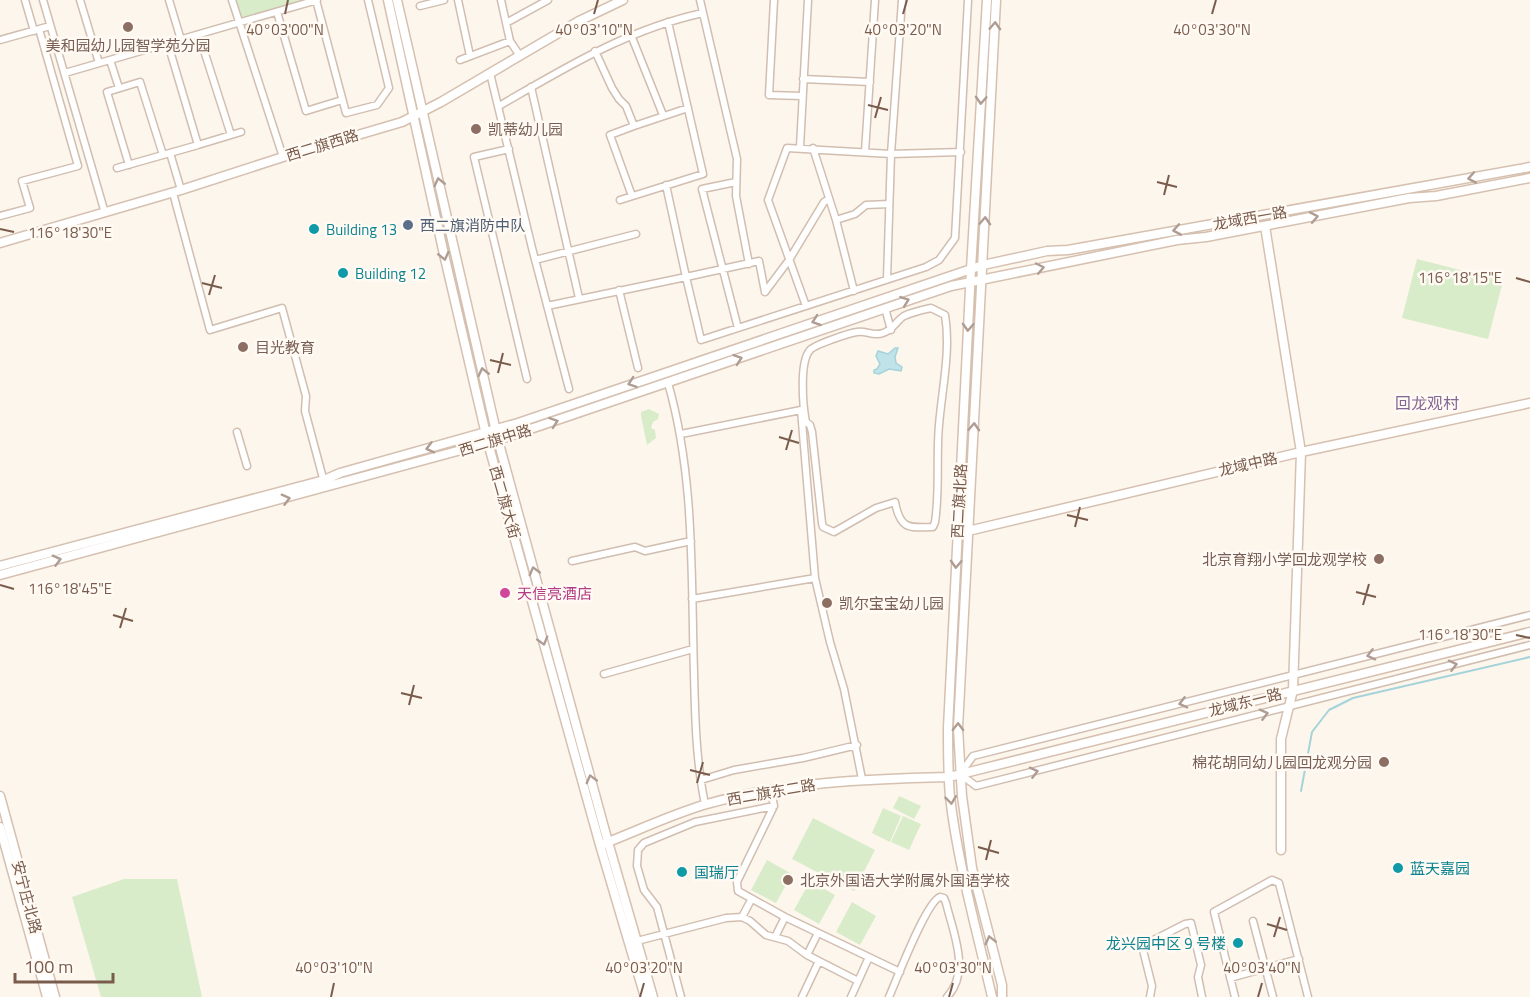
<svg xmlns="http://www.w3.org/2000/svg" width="1530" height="997" font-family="'Titillium Web','Noto Sans SC',sans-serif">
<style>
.green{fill:#d8ecc9}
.water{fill:#bfe3e8;stroke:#a5d3da;stroke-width:1.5}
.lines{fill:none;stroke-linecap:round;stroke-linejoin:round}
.stream{stroke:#a5d3da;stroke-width:2}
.street-casing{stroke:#d1beb0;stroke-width:9}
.secondary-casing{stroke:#d6c0b0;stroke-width:11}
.street{stroke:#fff;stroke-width:6}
.secondary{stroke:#fff;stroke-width:8}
.oneway{stroke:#af9d94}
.ticks{fill:none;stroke:#7a5c4d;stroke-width:2}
.education-dot{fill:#8d6e63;stroke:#fffaf3;stroke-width:2}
.service-dot{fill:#5c6f8a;stroke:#fffaf3;stroke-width:2}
.culture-dot{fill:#0f9aa8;stroke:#fffaf3;stroke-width:2}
.hotel-dot{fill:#d1479c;stroke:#fffaf3;stroke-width:2}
.labels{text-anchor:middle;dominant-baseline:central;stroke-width:5;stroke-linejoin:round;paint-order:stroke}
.education-label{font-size:15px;fill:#785e54;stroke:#fffaf3;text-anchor:start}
.street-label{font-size:15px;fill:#7a5c4d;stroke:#fffaf3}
.service-label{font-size:15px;fill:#4e5e75;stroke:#fffaf3;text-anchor:start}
.culture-label{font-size:15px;fill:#0d838f;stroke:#fffaf3;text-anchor:start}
.hotel-label{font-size:15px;fill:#b23c85;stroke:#fffaf3;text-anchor:start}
.neighbourhood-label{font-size:16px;fill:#846695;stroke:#fffaf3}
.ticks-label{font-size:15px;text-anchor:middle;fill:#7a5c4d;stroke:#fffaf3;stroke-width:5;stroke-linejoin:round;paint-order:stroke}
</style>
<rect width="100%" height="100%" fill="#fdf6ec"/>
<path class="green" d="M232,0H300L302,4L239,23Z
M1417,259L1503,281L1488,339L1402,318Z
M649,409L659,414L658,419L653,422L651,428L655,430L656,438L647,445L641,416V412Z
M899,796L921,806L914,819L893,808Z
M883,808L901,816L890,842L872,833Z
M903,816L921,824L909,850L891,842Z
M813,818L875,850L854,891L792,859Z
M767,860L792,874L776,903L751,890Z
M124,879H177L202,997H101L72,897Z
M810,881L835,895L819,924L794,910Z
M852,902L876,916L860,945L836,932Z"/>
<path class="water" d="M895,348H898L895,357L896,363L902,367L901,371L889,369L879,374L874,373V370L877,369L880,364L876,356L878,351L888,354Z"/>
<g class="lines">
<path class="stream" d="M1301,791L1312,732L1329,710L1353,698L1530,657"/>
<defs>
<path id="street" d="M25,0L34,31
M43,0L105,213
M80,0L99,63
M169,0L181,40
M232,0L283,157
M316,0L346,113L377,105L389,88L368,0
M458,0L470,56
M501,0L510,41L520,56
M700,0L737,159L736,196L749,264
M774,0L769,95L802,96
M420,6L444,0
M277,12L306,111L342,100
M506,23L548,0
M199,35L231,135
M631,35L663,115
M0,40L50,26
M168,44L198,145L241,132
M595,51L612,88L619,99L626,106L634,126L610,135L632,196
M110,60L119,88
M460,60L510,41
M65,73L317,0
M490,73L532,248L569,389
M803,79L870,82
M531,87L579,298
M499,106C565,68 628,29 703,13
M634,126L688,108
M800,147L808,0
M813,148L836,220L854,291
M509,149L474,157L527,379
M865,152L875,0
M170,153L181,190
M129,165L107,92L140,82L163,155
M117,168L198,145
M736,182L702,189L738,328
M666,185L686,277L759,261L765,292
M173,193L210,330L282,308L306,396L305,411L324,482
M620,200L703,174L668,22
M0,216L30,208L22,181L78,166L39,29
M836,220L855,214L866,205L889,204
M535,260L636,234
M887,279L891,154L902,0
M619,290L638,368
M765,292L789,260L824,202L829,199
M547,306L686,277L701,340L926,267L939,260L955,238L968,0
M806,306L768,200L787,148L891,154L961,152
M885,308L891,330
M931,308L945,315C951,350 942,389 939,425C936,457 940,490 935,522L933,527C908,528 900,529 895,502L876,508L834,532L823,527L822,523L812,432L810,425L806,422C803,407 799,362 810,350C814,345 849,333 857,332C866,330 873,337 883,333C893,330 896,321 904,316C912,312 922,310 931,308Z
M668,383C695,477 691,576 694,673C695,716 696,762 705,804
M237,432L247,466
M681,434L801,410L815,578L830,642L844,689L862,779
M572,561L635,547L645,551L691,541
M692,599L815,578
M1530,615L973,756L960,774L976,786L1530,645
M604,674L693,649
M701,780L734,770L803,758L857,745
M771,790L774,806L737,882L738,891L785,917L900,972
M742,917L751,900
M1253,921L1273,997
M775,937L785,917
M637,941L726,918L742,917L750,921L766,935L788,941L807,955L858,981
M807,955L818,933
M1230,978L1299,959
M681,997L657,907L644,890L637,866L638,850L644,843L695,822L774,806
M802,997L819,961
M851,997L869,957
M889,997C897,979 926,902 940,897L944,898L946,903C953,932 971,972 947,997
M1150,997L1152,986L1142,946L1185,924L1191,923L1201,965L1198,977L1202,997
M1235,997L1214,912L1272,880L1279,883L1308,997"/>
<path id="secondary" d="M388,0L443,250L488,443L600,845L645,997
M397,0L498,440L608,842L653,997
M987,0L971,269L948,728C948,751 948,774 950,797C958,865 977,931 992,997
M996,0L958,728L962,796L972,868L1002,985V997
M1265,226L1301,452L1293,690L1281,739V850
M0,243L181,190L283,157L402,122L441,102L579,21L623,0
M968,531L1301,452L1530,403
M0,566L324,480L340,473L518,423L983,265L1047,251L1068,250L1530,167
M0,575L498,440L951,286L1177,240L1206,237L1409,198L1436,196L1530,178
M0,796L55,997
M0,827L47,997
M603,844C637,831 672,814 707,804C785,782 867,779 949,777L1530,632"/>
</defs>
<use href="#street" class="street-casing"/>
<use href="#secondary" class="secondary-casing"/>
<use href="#street" class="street"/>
<use href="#secondary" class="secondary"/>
</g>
<defs><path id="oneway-chevron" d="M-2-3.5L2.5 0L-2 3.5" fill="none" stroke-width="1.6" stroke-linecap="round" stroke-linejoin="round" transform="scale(1.5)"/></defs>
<g class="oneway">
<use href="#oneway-chevron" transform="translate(995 26) rotate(-87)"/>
<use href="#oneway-chevron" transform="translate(981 100) rotate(93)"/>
<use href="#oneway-chevron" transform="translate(1472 178) rotate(170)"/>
<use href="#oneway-chevron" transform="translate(439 182) rotate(-103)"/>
<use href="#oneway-chevron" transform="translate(1314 217) rotate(-11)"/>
<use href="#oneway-chevron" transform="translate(985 221) rotate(-87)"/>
<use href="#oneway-chevron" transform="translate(1177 230) rotate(170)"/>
<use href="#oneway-chevron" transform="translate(444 256) rotate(77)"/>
<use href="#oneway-chevron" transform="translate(1040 268) rotate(-12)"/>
<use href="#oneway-chevron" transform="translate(905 301) rotate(-20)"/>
<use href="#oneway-chevron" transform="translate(816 321) rotate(161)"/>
<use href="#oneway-chevron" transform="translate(968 327) rotate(93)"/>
<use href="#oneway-chevron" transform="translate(738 359) rotate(-19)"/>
<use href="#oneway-chevron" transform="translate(483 372) rotate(-103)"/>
<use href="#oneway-chevron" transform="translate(632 383) rotate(161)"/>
<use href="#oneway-chevron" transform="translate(554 422) rotate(-19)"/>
<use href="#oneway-chevron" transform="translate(974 427) rotate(-87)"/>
<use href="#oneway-chevron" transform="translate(430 448) rotate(165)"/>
<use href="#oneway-chevron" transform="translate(286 499) rotate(-15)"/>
<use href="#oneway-chevron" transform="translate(57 560) rotate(-15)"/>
<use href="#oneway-chevron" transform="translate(956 564) rotate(93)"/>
<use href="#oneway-chevron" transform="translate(534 571) rotate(-105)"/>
<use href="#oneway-chevron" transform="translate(543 641) rotate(74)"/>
<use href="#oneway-chevron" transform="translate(1371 655) rotate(166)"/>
<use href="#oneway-chevron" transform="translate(1453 665) rotate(-14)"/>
<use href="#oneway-chevron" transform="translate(1183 703) rotate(166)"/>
<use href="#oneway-chevron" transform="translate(1264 714) rotate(-14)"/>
<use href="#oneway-chevron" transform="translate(958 727) rotate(-89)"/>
<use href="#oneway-chevron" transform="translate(1034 772) rotate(-14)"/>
<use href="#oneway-chevron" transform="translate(591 779) rotate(-105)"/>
<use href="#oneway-chevron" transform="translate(951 800) rotate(83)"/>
<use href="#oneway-chevron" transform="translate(990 940) rotate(-104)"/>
</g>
<path class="ticks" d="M285,14L288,0M594,14L598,0M903,14L907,0M1212,14L1216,0M868,105L888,110M875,118L881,97M1157,182L1177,187M1164,195L1169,175M0,229L14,232M1516,278L1530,282M202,283L222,288M209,295L215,275M490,360L511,365M498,373L503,353M779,437L799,443M786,450L792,430M1067,515L1088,520M1075,527L1080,507M0,585L14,589M1356,592L1376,597M1363,605L1369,584M113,615L133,621M120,628L126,608M1516,635L1530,638M401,693L422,698M409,705L414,685M690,770L710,775M697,783L703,762M978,847L999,853M986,860L991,840M1267,924L1287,930M1274,937L1280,917M331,997L334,983M640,997L644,983M949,997L953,983M1258,997L1262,983"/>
<g class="education-dot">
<circle cx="128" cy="27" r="6"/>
<circle cx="476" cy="129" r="6"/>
<circle cx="243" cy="347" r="6"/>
<circle cx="1379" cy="559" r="6"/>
<circle cx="827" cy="603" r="6"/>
<circle cx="1384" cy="762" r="6"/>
<circle cx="788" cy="880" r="6"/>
</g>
<circle class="service-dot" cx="408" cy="225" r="6"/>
<g class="culture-dot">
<circle cx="314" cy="229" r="6"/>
<circle cx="343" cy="273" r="6"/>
<circle cx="1398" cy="868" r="6"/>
<circle cx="682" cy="872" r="6"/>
<circle cx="1238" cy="943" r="6"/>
</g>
<circle class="hotel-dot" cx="505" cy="593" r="6"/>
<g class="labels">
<g class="education-label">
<text x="128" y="45" text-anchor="middle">美和园幼儿园智学苑分园</text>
<text x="488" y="129">凯蒂幼儿园</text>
<text x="255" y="347">目光教育</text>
<text x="1367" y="559" text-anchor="end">北京育翔小学回龙观学校</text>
<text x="839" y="603">凯尔宝宝幼儿园</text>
<text x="1372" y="762" text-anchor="end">棉花胡同幼儿园回龙观分园</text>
<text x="800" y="880">北京外国语大学附属外国语学校</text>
</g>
<g class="street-label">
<text transform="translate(322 145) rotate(-17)">西二旗西路</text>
<text transform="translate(1250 218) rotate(-10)">龙域西一路</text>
<text transform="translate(495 440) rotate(-17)">西二旗中路</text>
<text transform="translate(1248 464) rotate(-13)">龙域中路</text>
<text transform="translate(959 501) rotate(-87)">西二旗北路</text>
<text transform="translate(505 502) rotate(74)">西二旗大街</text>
<text transform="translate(1245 702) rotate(-14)">龙域东一路</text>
<text transform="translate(771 792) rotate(-10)">西二旗东二路</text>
<text transform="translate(27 897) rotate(75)">安宁庄北路</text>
</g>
<g class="service-label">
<text x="420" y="225">西二旗消防中队</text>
</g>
<g class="culture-label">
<text x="326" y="229">Building 13</text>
<text x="355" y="273">Building 12</text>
<text x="1410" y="868">蓝天嘉园</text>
<text x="694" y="872">国瑞厅</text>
<text x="1226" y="943" text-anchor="end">龙兴园中区 9 号楼</text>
</g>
<g class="hotel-label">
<text x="517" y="593">天信亮酒店</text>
</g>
<g class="neighbourhood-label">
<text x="1427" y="403">回龙观村</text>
</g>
</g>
<g class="ticks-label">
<text x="285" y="35">40°03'00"N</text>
<text x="594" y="35">40°03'10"N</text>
<text x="903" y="35">40°03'20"N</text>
<text x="1212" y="35">40°03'30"N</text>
<text x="70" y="238">116°18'30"E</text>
<text x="1460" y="283">116°18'15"E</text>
<text x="70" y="594">116°18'45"E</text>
<text x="1460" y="640">116°18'30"E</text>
<text x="334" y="973">40°03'10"N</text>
<text x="644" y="973">40°03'20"N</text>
<text x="953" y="973">40°03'30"N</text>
<text x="1262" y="973">40°03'40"N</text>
</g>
<path d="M15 973v9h98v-9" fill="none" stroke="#7a5c4d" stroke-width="3"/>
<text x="24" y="973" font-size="18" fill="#7a5c4d" stroke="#fffaf3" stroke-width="4.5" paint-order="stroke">100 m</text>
</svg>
